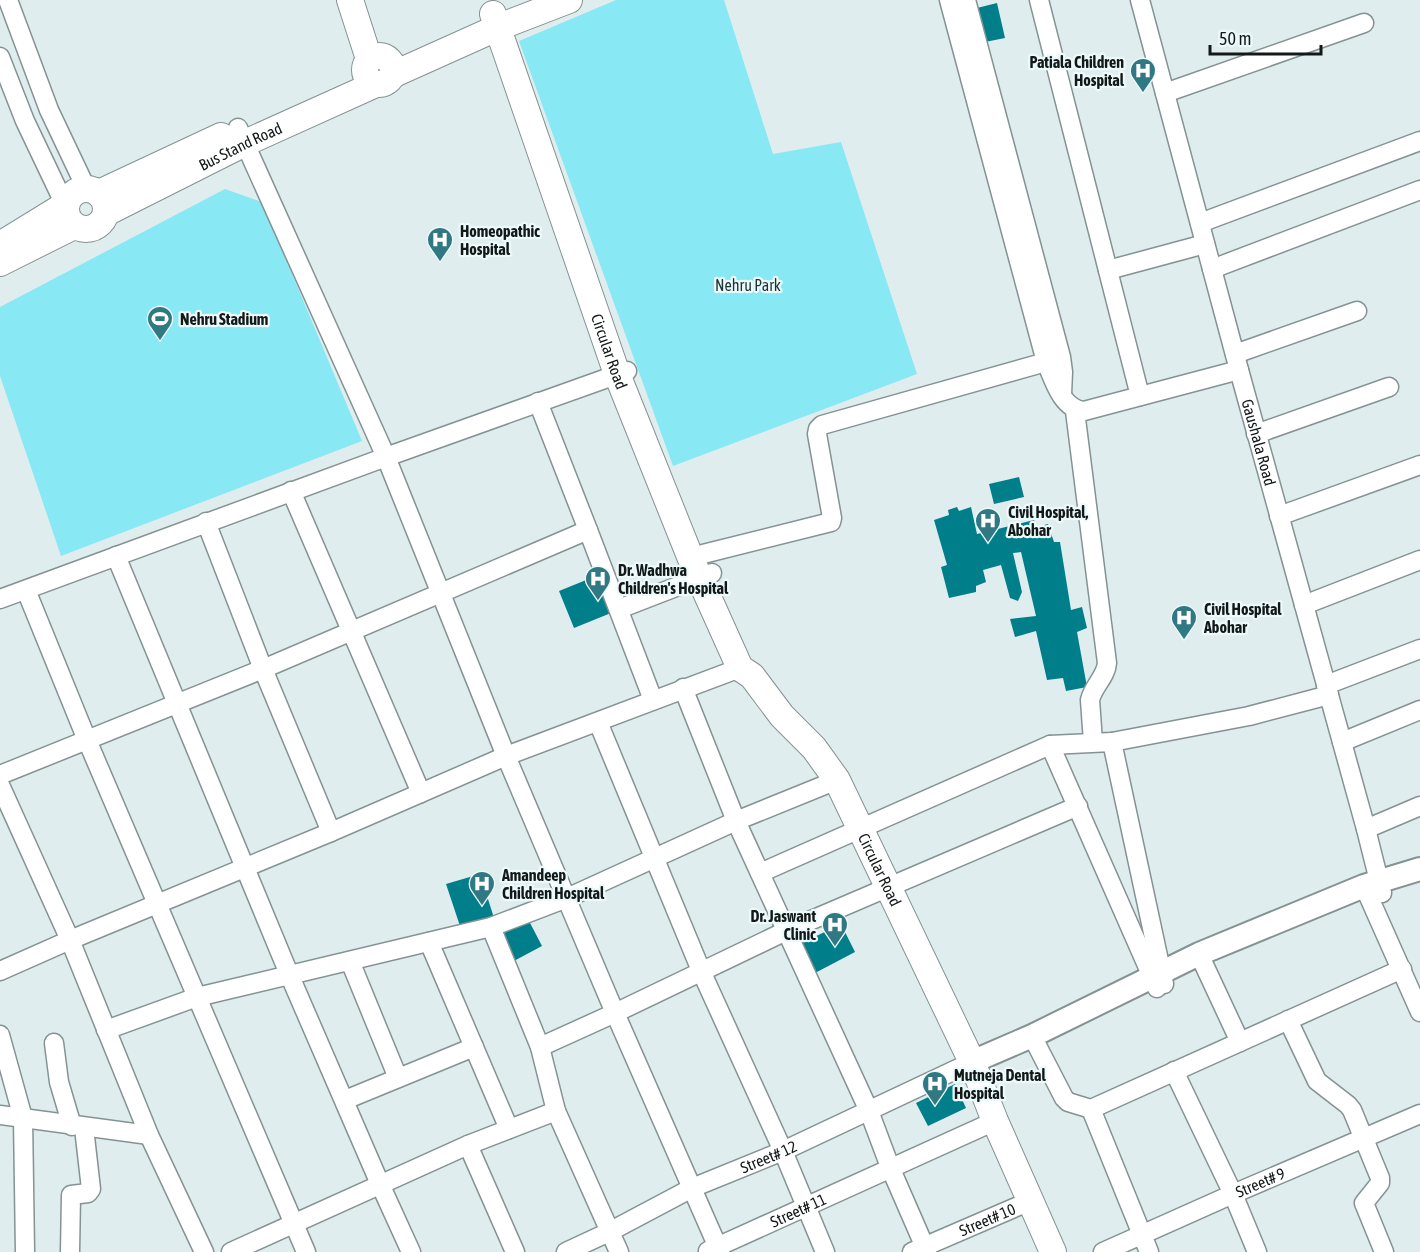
<svg xmlns="http://www.w3.org/2000/svg" width="1420" height="1252" font-family="'Asap Condensed',sans-serif">
<style>
.green{fill:#88e8f4}
.building{fill:#007f8b}
.lines{fill:none;stroke-linecap:round;stroke-linejoin:round}
.minor-casing{stroke:#859293;stroke-width:21}
.tertiary-casing{stroke:#859293;stroke-width:26}
.secondary-casing{stroke:#859293;stroke-width:28}
.minor{stroke:#fff;stroke-width:18}
.tertiary{stroke:#fff;stroke-width:22}
.secondary{stroke:#fff;stroke-width:26}
.labels{text-anchor:middle;dominant-baseline:central;stroke-width:4.5;stroke-linejoin:round;paint-order:stroke}
.poi-label{font-size:16px;font-weight:bold;fill:#131818;stroke:#ecfafc;text-anchor:start}
.street-label{font-size:16px;fill:#131818;stroke:#ecfafc}
.park-label{font-size:16px;fill:#1d3437;stroke:#ecfafc}
</style>
<rect width="100%" height="100%" fill="#dfedef"/>
<path class="green" d="M616,0H724L773,154L841,142L917,374L673,466L519,41Z
M225,189L262,202L362,441L61,556L0,376V307Z"/>
<path class="building" d="M997,3L1005,38L985,42L977,8Z
M1019,477L1024,497L994,504L989,484Z
M957,507L959,511L971,507L977,534L1034,520L1037,527L1048,524L1054,542H1060L1071,610L1082,607L1087,628L1077,632L1087,687L1066,691L1063,678L1047,680L1036,631L1015,637L1010,619L1036,616L1021,552L1013,553L1022,592L1018,601L1010,598L1001,565L983,570L986,582L976,586V592L949,598L941,567L947,565L934,520L949,515L948,510Z
M596,576L611,613L574,628L559,591Z
M480,874L495,921L462,932L446,884Z
M528,919L542,946L512,962L498,934Z
M841,924L855,952L815,973L800,944Z
M955,1084L966,1108L928,1126L916,1103Z"/>
<g class="lines">
<defs>
<g id="minor">
<path d="M8,0L49,110L86,188"/>
<path d="M949,0L1046,362C1054,381 1062,409 1084,411L1239,370"/>
<path d="M966,0L1061,357L1063,372L1062,394"/>
<path d="M1039,0L1140,396"/>
<path id="s1" d="M1140,0L1239,370L1366,829L1382,893"/>
<path d="M0,57L25,121L65,205"/>
<path d="M1165,93L1364,23"/>
<path d="M238,128L386,457L627,371"/>
<path d="M1200,223L1420,141"/>
<path d="M1212,269L1420,190"/>
<path d="M1108,270L1205,244"/>
<path d="M1235,354L1357,311"/>
<path d="M538,402L588,530"/>
<path d="M1075,411L1107,663C1106,677 1093,686 1090,700L1093,742"/>
<path d="M1256,434L1389,387"/>
<path d="M291,491L421,793"/>
<path d="M1279,516L1420,465"/>
<path d="M206,522L263,669L331,832"/>
<path d="M703,554L831,522L832,518L817,434L818,429L822,425L1046,362"/>
<path d="M116,556L289,974L380,1184L411,1252"/>
<path d="M26,590L87,740L306,1252"/>
<path d="M0,599L386,457L506,756L615,1013L720,1252"/>
<path d="M1304,605L1420,560"/>
<path d="M619,609L712,573"/>
<path d="M1326,685L1420,649"/>
<path d="M683,688L736,821L869,1111L890,1167L927,1252"/>
<path d="M598,722L702,973L783,1151L825,1252"/>
<path d="M1112,742L1164,984"/>
<path d="M1342,742L1420,710"/>
<path d="M1050,745L1157,988"/>
<path d="M0,775L263,669L588,530L653,700"/>
<path d="M0,785L70,940L149,1135L204,1252"/>
<path d="M1366,829L1420,806"/>
<path d="M760,873L1050,745L1112,742L1249,716L1329,695"/>
<path d="M1364,886L1420,1012"/>
<path d="M429,942L509,1129"/>
<path d="M1199,954L1240,1042"/>
<path d="M350,961L398,1078"/>
<path d="M0,971L70,940L331,832L506,756L740,668"/>
<path d="M1288,1020L1317,1081L1348,1105L1352,1110L1380,1178V1183L1364,1203L1384,1252"/>
<path d="M106,1030L197,997L491,927L567,898L736,821L837,780"/>
<path d="M0,1035L23,1118L25,1252"/>
<path d="M1032,1036L1064,1098L1068,1102L1091,1109"/>
<path d="M54,1043L59,1082L72,1126"/>
<path d="M540,1047L615,1013L786,931L1078,806"/>
<path d="M1174,1071L1233,1194L1257,1252"/>
<path d="M345,1100L474,1047"/>
<path d="M556,1111L619,1252"/>
<path d="M0,1115L149,1135"/>
<path d="M468,1145L515,1252"/>
<path id="s2" d="M708,1251L995,1121"/>
<path d="M70,1252L71,1195L88,1193L91,1189L84,1128"/>
<path d="M231,1252L468,1145L556,1111L540,1047L491,927"/>
<path id="s3" d="M566,1252L609,1232L692,1188L783,1151L972,1062"/>
<path id="s4" d="M912,1252L1030,1201"/>
<path id="s5" d="M1103,1252L1233,1194L1420,1114"/>
<path d="M1149,1252L1091,1109L1402,969"/>
</g>
<path id="tertiary" d="M972,1062L1032,1036L1199,954L1364,886L1420,869"/>
<g id="secondary">
<path d="M350,0L369,59"/>
<path id="s6" d="M493,14L617,374L691,559L740,668L752,676L782,716L814,748L837,780L972,1062L995,1121L1053,1252"/>
<circle cx="379" cy="70" r="14"/>
<path d="M392,75L499,27L569,0"/>
<circle cx="86" cy="209" r="20"/>
<path d="M99,193L221,136"/>
<path id="s7" d="M106,213L245,143L376,84"/>
<path d="M0,245L65,205"/>
<path d="M0,263L74,226"/>
</g>
</defs>
<use href="#minor" class="minor-casing"/>
<use href="#tertiary" class="tertiary-casing"/>
<use href="#secondary" class="secondary-casing"/>
<use href="#minor" class="minor"/>
<use href="#tertiary" class="tertiary"/>
<use href="#secondary" class="secondary"/>
</g>
<defs>
<symbol id="hospital-pin" viewBox="-11 -11 22 30"><path d="M0 17L-7.5 6A9.5 9.5 0 1 1 7.5 6Z" fill="#317982" stroke="#ecfafc"/><path d="M-5-5h3v3.5h4V-5h3V5h-3V1.5h-4V5h-3Z" fill="#fff"/></symbol>
<symbol id="stadium-pin" viewBox="-11 -11 22 30"><path d="M0 17L-7.5 6A9.5 9.5 0 1 1 7.5 6Z" fill="#317982" stroke="#ecfafc"/><path d="M0-5a6.5 5 0 1 0 0 10a6.5 5 0 1 0 0-10ZM-3.5-1.8h7v3.6h-7Z" fill="#fff"/></symbol>
</defs>
<g fill-rule="evenodd">
<use href="#hospital-pin" x="1128" y="56" width="30" height="40"/>
<use href="#hospital-pin" x="425" y="225" width="30" height="40"/>
<use href="#stadium-pin" x="145" y="304" width="30" height="40"/>
<use href="#hospital-pin" x="973" y="506" width="30" height="40"/>
<use href="#hospital-pin" x="583" y="564" width="30" height="40"/>
<use href="#hospital-pin" x="1169" y="603" width="30" height="40"/>
<use href="#hospital-pin" x="467" y="869" width="30" height="40"/>
<use href="#hospital-pin" x="820" y="910" width="30" height="40"/>
<use href="#hospital-pin" x="920" y="1069" width="30" height="40"/>
</g>
<g class="labels">
<g class="poi-label">
<text x="1124" y="62" text-anchor="end">Patiala Children<tspan x="1124" dy="18">Hospital</tspan></text>
<text x="460" y="231">Homeopathic<tspan x="460" dy="18">Hospital</tspan></text>
<text x="180" y="319">Nehru Stadium</text>
<text x="1008" y="512">Civil Hospital,<tspan x="1008" dy="18">Abohar</tspan></text>
<text x="618" y="570">Dr. Wadhwa<tspan x="618" dy="18">Children's Hospital</tspan></text>
<text x="1204" y="609">Civil Hospital<tspan x="1204" dy="18">Abohar</tspan></text>
<text x="502" y="875">Amandeep<tspan x="502" dy="18">Children Hospital</tspan></text>
<text x="816" y="916" text-anchor="end">Dr. Jaswant<tspan x="816" dy="18">Clinic</tspan></text>
<text x="954" y="1075">Mutneja Dental<tspan x="954" dy="18">Hospital</tspan></text>
</g>
<g class="street-label">
<text stroke="none"><textPath href="#s7" startOffset="150">Bus Stand Road</textPath></text>
<text stroke="none"><textPath href="#s6" startOffset="357">Circular Road</textPath></text>
<text stroke="none"><textPath href="#s1" startOffset="458">Gaushala Road</textPath></text>
<text stroke="none"><textPath href="#s6" startOffset="948">Circular Road</textPath></text>
<text stroke="none"><textPath href="#s3" startOffset="224">Street# 12</textPath></text>
<text stroke="none"><textPath href="#s5" startOffset="172">Street# 9</textPath></text>
<text stroke="none"><textPath href="#s2" startOffset="99">Street# 11</textPath></text>
<text stroke="none"><textPath href="#s4" startOffset="82">Street# 10</textPath></text>
</g>
<g class="park-label">
<text x="748" y="285">Nehru Park</text>
</g>
</g>
<path d="M1210 45v9h111v-9" fill="none" stroke="#131818" stroke-width="3"/>
<text x="1219" y="45" font-size="18" fill="#131818" stroke="#ecfafc" stroke-width="4.5" paint-order="stroke">50 m</text>
</svg>
